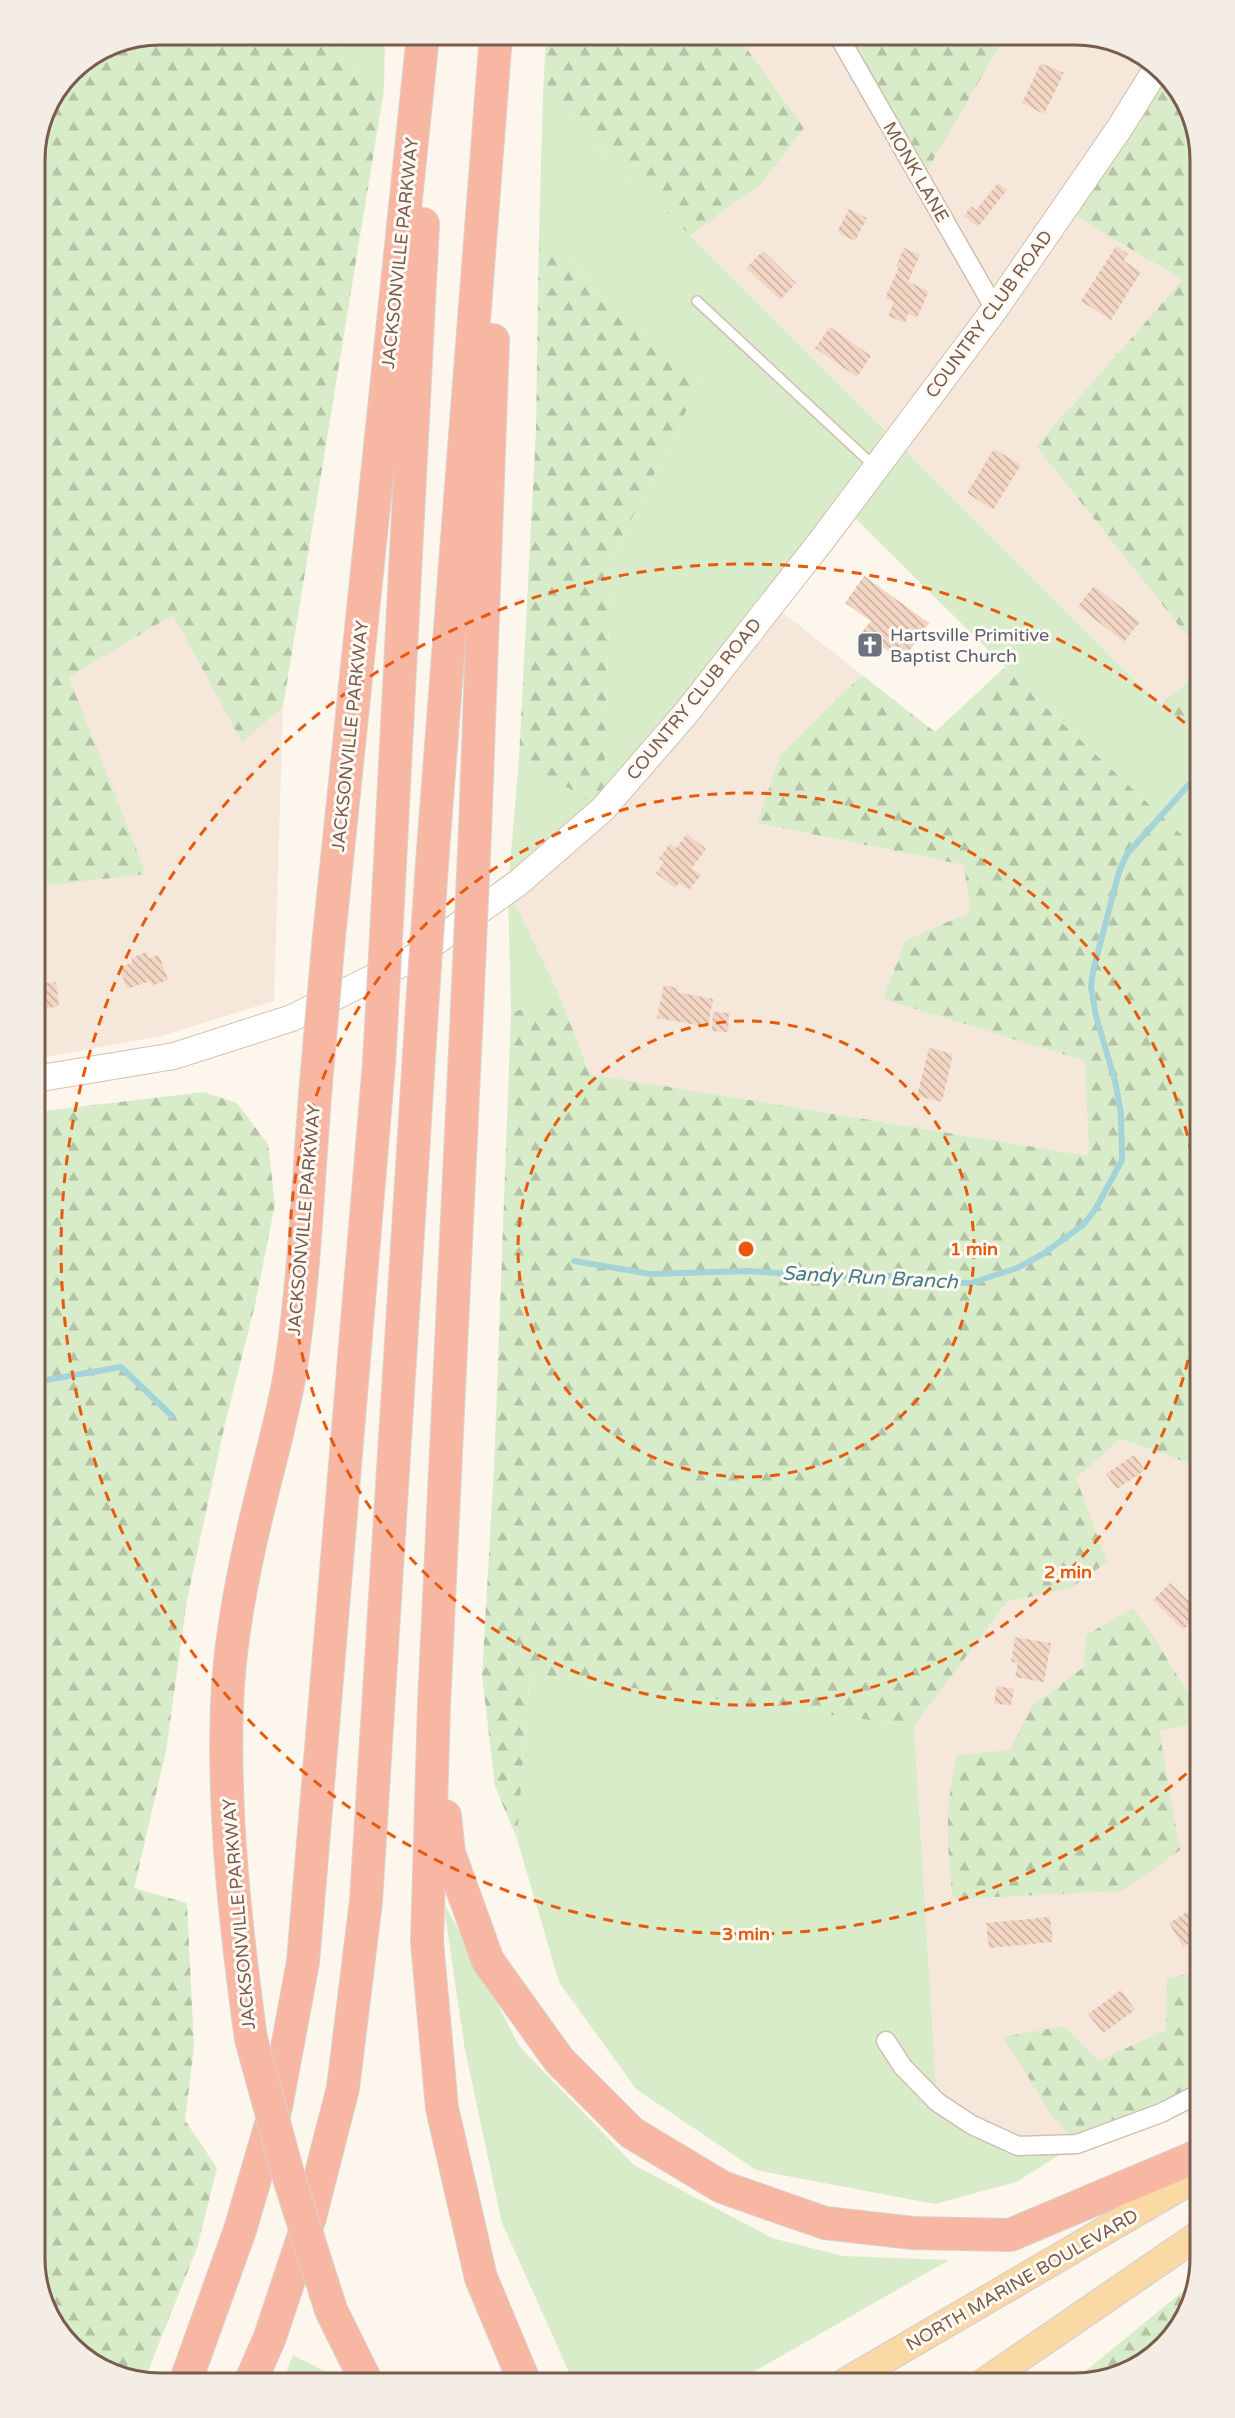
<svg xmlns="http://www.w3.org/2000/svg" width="1235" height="2418" font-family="'Varela Round',sans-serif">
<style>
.residential{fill:#f5e8da}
.grass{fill:#d8ecc9}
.forest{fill:url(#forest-firs)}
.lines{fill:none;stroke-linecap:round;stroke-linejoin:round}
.stream{stroke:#a5d3da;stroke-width:6}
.building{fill:url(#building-back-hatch)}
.lane-casing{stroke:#d1beb0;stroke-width:12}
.street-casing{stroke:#d1beb0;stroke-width:21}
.secondary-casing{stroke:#d6c0b0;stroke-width:28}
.primary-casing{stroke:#dad1cd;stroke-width:30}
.highway-casing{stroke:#dad1cd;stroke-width:34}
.lane{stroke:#fff;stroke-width:9}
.street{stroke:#fff;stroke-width:18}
.secondary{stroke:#fff;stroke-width:26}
.primary{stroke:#fbd9a5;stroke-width:27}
.highway{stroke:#f7b7a3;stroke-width:32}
.highway-bridge-casing{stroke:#dad1cd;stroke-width:34;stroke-linecap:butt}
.highway-bridge{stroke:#f7b7a3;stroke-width:32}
.ring{fill:none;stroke:#e8590c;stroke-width:3;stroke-dasharray:10 8}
.labels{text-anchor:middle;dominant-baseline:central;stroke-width:6;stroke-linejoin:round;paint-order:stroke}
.street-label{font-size:18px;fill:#7a5c4d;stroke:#fffaf3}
.worship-label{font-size:18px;fill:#5b616d;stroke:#fffaf3;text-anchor:start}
.water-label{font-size:20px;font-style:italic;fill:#437c86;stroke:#fffaf3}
.rim{fill:none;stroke:#7a5c4d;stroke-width:3}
.centre{fill:#e8590c;stroke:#fffaf3;stroke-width:3}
.ring-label{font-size:18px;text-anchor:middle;font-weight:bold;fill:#e8590c;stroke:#fffaf3;stroke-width:6;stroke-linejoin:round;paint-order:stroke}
</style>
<defs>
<pattern id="forest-firs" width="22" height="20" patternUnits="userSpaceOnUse" patternTransform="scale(1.5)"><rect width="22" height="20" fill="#d8ecc9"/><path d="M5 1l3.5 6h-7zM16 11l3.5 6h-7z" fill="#b4c2a5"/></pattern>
<pattern id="building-back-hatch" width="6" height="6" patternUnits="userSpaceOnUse" patternTransform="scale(1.5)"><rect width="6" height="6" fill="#f3d5c3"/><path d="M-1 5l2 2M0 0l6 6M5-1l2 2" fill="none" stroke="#cab0a1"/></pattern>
</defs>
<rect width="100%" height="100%" fill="#fdf6ec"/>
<path class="residential" d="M737,35H838L921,180L1006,35H1084L1151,60L1184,280L1036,446L1200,652V672L1160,705L690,235L760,185L804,128Z
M772,604L862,675L781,754L757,823L964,865L970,912L905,941L883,999L1086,1061L1089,1156L590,1074L558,992L508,889Z
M173,615L242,741L283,707L274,1001L161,1036L35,1059V887L145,874L69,677Z
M1119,1439L1200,1467V2093L1077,2144L1018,2146L937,2102L914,1726L1007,1602L1071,1588L1107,1562L1075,1478Z"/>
<path class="grass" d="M327,35H385L384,90Z
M543,93L690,235L1160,705L1200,734V852L1061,722L846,509L687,712L603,809L508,889L558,992L511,1014L508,889L519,758L603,808L611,559L700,384L539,234Z
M530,1674L914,1726L937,2101L1018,2146L1077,2144L1016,2182L935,2204L756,2170L636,2089L559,1982L517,1839Z
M443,1901L520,2047L634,2165L772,2238L843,2256L949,2260L734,2383H574L502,2223L465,2050Z
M293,2355L334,2376L337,2383H282Z"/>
<path class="forest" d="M160,35H327L384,90L283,707L242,742L173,615L69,677L146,874L35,887V152L44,111L71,71L112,44Z
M546,35H737L804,128L760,185L690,235L543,93Z
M838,35H1006L921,181Z
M1157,68L1191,112L1200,160V652L1036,446L1183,280L1064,209Z
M539,234L700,384L611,559L603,809L519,758L536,430Z
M1005,667L1061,722L1200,852V1467L1120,1439L1076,1478L1107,1562L1071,1588L1007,1602L914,1726L530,1674L517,1839L495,1786L482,1676L494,1467L511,1014L558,992L590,1074L1089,1156L1085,1061L883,999L905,941L970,912L964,865L757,823L781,754L862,675L935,732Z
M1200,672V734L1160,705Z
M204,1092L237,1103L268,1144L275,1204L255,1305L225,1424L187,1600L166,1751L134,1888L187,1903L194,2047L185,2120L217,2168L197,2248L144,2381L90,2362L44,2306L35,2258V1112Z
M1133,1608L1156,1640L1200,1714V1723L1159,1730L1180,1850L1123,1891L953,1899C947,1847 944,1808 957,1755L1010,1750L1032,1706L1084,1667L1086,1635Z
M1200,1971V2093L1077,2144L1053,2117L1003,2037L1065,2026L1098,2061L1166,2030L1167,1979Z
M1193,2283L1179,2328L1123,2374L1071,2383Z"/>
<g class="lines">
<path class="stream" d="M574,1261L651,1274L748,1271L836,1277L882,1275L931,1282L971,1283L1017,1268L1043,1254L1083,1225L1095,1210L1122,1160L1121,1114L1115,1081L1096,1016L1091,987L1093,971L1119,872L1127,854L1200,772
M35,1382L121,1367L172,1416"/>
</g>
<path class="building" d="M1041,63L1064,73L1044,114L1022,103Z
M998,183L1007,190L978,227L964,216L971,206L976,210Z
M849,209L867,218L855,241L837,232Z
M1116,246L1128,254L1124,261L1141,272L1111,320L1081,301Z
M904,248L920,255L908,282L929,291L917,318L908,314L905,323L888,316L894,302L885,298L899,267L896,266Z
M763,251L796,283L780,300L746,268Z
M830,327L871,356L857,377L815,348Z
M994,449L1021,465L993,510L967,493Z
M864,576L929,623L902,661L862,632L871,621L845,603Z
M1094,586L1140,622L1124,642L1078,606Z
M687,834L706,849L692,868L701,875L689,890L679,883L675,888L656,873L664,862L659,858L670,844L676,848Z
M147,952L148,958L159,955L168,980L151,986L150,981L127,989L119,967L133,963L131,958Z
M56,982L59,1006L35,1011V984Z
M664,985L678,988L677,992L713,999L708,1027L657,1018Z
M713,1012L729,1013L728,1032L712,1031Z
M929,1048L953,1054L942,1102L917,1096Z
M1134,1455L1145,1470L1117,1489L1106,1474Z
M1170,1583L1200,1612L1183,1630L1153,1600Z
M1015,1637L1051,1643L1044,1682L1015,1677L1018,1663L1011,1662Z
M997,1686L1014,1689L1011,1706L994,1703Z
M1200,1904V1940L1199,1937L1183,1947L1169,1923Z
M1050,1917L1053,1942L989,1948L986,1923Z
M1121,1990L1135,2010L1103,2033L1088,2014Z"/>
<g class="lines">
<defs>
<path id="lane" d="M697,301L874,466"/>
<path id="street" d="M838,35L995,309
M886,2041L903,2067L937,2102L972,2125L1018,2146L1077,2144L1161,2113L1200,2093"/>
<path id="secondary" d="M35,1079L174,1056L292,1018L413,958L518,883L603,809L687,712L822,540L995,309L1119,129L1157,68"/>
<path id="primary" d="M844,2383L1200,2175
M983,2383L1200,2234"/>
<path id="highway" d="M475,831L493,340
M433,850L496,35
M388,901L423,224
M329,936L423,35
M467,1009L434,1704L427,1942L442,2108L481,2278L525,2383
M445,1816L449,1853L488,1961L559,2060L632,2133L722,2187L825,2223L913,2233L1010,2235L1200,2155
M251,2039C236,1929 223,1817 227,1706C229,1642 242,1576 257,1514C268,1467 282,1420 290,1373C305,1277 308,1179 316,1083
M331,2310L367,2383
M185,2383L240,2230L276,2107L303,1962L379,1063
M250,2383L270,2337L310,2217L343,2088L366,1901L422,1008"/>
</defs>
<use href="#lane" class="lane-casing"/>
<use href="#street" class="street-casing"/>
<use href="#secondary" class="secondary-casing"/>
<use href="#primary" class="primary-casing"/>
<use href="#highway" class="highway-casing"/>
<use href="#lane" class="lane"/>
<use href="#street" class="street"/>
<use href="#secondary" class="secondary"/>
<use href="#primary" class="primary"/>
<use href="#highway" class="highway"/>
<defs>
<path id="highway-bridge" d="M422,1008L433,850
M467,1009L475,831
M379,1063L388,901
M316,1083L329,936
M251,2039L290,2181L331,2310"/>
</defs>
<use href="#highway-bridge" class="highway-bridge-casing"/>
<use href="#highway-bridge" class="highway-bridge"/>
</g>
<g class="ring">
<circle cx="746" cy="1249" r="228"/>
<path d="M1200 1289A456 456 0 1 1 1200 1209"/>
<path d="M1200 1762A685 685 0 1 1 1200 736"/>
</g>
<defs>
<symbol id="church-square" viewBox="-11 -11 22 22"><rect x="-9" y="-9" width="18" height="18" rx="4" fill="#6b7280" stroke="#fffaf3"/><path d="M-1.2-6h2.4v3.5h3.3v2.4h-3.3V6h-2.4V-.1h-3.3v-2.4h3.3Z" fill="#fff"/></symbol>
</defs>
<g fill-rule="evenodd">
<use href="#church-square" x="855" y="630" width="30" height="30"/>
</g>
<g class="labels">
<g class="street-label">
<text transform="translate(916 172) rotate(60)">MONK LANE</text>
<text transform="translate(400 253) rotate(-84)">JACKSONVILLE PARKWAY</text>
<text transform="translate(989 314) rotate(-54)">COUNTRY CLUB ROAD</text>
<text transform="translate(694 699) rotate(-51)">COUNTRY CLUB ROAD</text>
<text transform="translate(350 736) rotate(-84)">JACKSONVILLE PARKWAY</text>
<text transform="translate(304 1220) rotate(-85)">JACKSONVILLE PARKWAY</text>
<text transform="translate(239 1914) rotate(-95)">JACKSONVILLE PARKWAY</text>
<text transform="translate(1022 2280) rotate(-30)">NORTH MARINE BOULEVARD</text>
</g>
<g class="worship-label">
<text x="890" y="635">Hartsville Primitive<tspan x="890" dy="21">Baptist Church</tspan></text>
</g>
<g class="water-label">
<text transform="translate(870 1278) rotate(3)">Sandy Run Branch</text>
</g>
</g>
<path d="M0 0H1235V2418H0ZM160 45H1075A115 115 0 0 1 1190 160V2258A115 115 0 0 1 1075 2373H160A115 115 0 0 1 45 2258V160A115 115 0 0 1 160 45Z" fill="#f4ede6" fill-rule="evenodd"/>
<path class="rim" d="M160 45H1075A115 115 0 0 1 1190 160V2258A115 115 0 0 1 1075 2373H160A115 115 0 0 1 45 2258V160A115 115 0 0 1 160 45Z"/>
<circle cx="746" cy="1249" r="9" class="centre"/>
<g class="ring-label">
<text x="974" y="1255">1 min</text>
<text x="1068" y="1578">2 min</text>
<text x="746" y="1940">3 min</text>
</g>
</svg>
